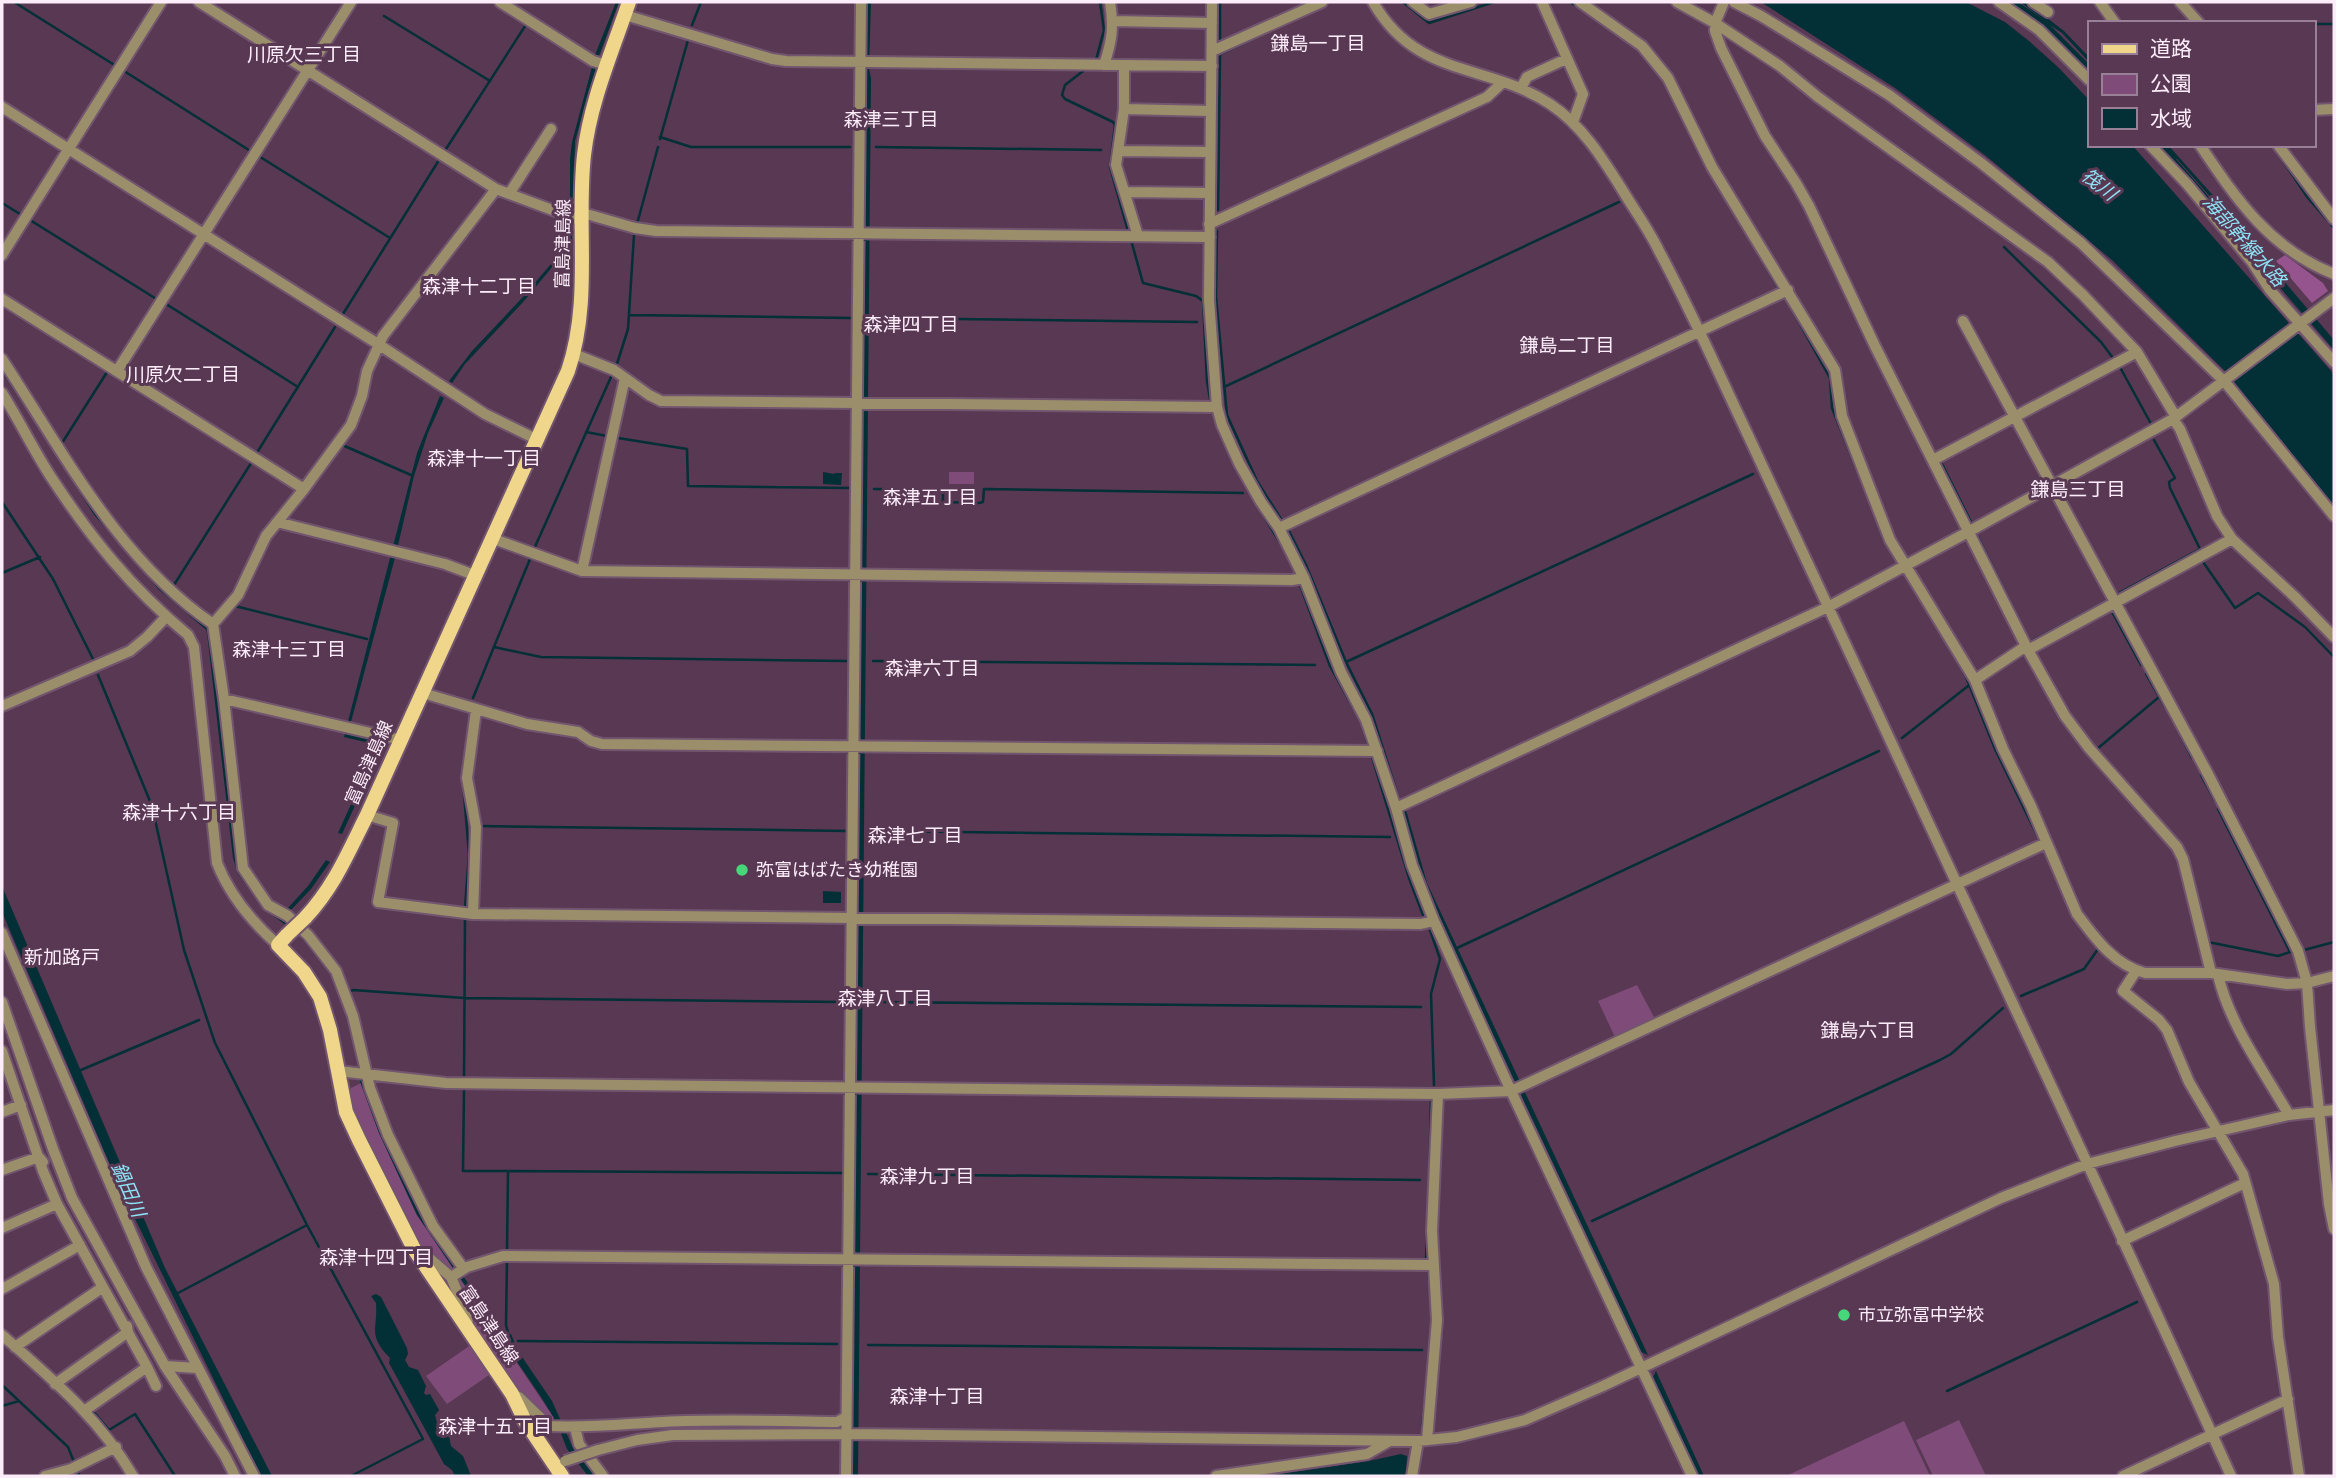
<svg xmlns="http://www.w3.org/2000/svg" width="2336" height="1478" font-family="'Varela Round','Noto Sans JP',sans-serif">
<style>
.green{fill:#7f4b79}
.forest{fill:#95548e}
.water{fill:#032f36;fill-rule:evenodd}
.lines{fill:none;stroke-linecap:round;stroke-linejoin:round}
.stream{stroke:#032f36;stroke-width:2.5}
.minor-casing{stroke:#72556e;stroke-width:14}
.major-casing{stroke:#72556e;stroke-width:18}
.minor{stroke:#9b8e6b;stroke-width:10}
.major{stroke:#f0d68b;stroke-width:14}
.minor-bridge-casing{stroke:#72556e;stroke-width:14;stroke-linecap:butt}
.major-bridge-casing{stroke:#72556e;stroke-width:18;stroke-linecap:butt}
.minor-bridge{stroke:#9b8e6b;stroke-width:10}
.major-bridge{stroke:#f0d68b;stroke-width:14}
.poi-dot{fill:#45d77a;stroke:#583853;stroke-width:2.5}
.labels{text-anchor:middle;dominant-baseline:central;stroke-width:6;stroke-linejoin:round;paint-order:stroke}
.street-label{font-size:18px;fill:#fdedfa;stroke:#583853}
.poi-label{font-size:18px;fill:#fdedfa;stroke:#583853;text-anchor:start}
.neighbourhood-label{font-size:19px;fill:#fdedfa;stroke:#583853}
.water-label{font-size:19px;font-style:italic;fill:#8de4f6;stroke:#583853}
</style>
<rect width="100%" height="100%" fill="#583853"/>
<path class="green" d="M949,472H974V484H949Z
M1637,985L1655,1019L1615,1037L1598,1001Z
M361,1083L379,1133L417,1215L454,1270L451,1271L420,1245L361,1130C361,1111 345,1108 351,1088Z
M459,1277L554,1418L553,1422L548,1421L521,1395L477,1335L456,1281Z
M472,1344L492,1373L447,1404L426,1376Z
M1959,1420L1986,1476H1933L1916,1440Z
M1904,1421L1930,1476H1786Z"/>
<path class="forest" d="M2285,255L2323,283L2328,291L2312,303L2276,261Z"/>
<path class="water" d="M616,2H619L599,56L595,55Z
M865,2H871L869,68L871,79L858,1476H851Z
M1761,2H1966L2005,22L2029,41L2059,68L2089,100V145H2132L2332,372L2334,377V506L2226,372L2112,260L1986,156L1895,88Z
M2007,2H2018L2046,21L2020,2H2026L2064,31L2089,57V62L2062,33L2050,25L2089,64V71L2045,27Z
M592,67L596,68L575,141L573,207H570V159L572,142Z
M2157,145H2168L2277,267L2281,272L2278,274L2334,340V350ZM2176,159H2177L2278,274L2274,272Z
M568,227H572V243L524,301L465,364L452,383L449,381L472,351L522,298L568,244Z
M440,396L444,398L428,433L414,476L396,554L348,733L384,742L342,834L338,833L378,745L344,737L417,453Z
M823,472L834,474L835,473H842L841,485L823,484Z
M211,632L237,858L281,914L324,959L340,986L383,1130L421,1215L503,1334H511L518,1351L552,1401L573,1448L595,1476H588L567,1449L560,1431L553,1422L554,1418L541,1397L417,1215L379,1133L359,1079V1069L348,1020L330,974L299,935L264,909L238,874L233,858L207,633Z
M1406,810L1427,883L1648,1355L1641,1352L1426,891L1401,811Z
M326,860L330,862L311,889L289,912L287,909L308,886Z
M2,886L165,1268L272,1476H261L119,1186L2,912Z
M823,891L841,892V903H823Z
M376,1294L381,1297L407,1348L408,1354L405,1360L409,1367L418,1370L426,1386L424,1393L426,1395L430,1394L439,1410L435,1415L437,1423L448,1431L451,1446L463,1456L471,1476H455L452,1470L444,1464L389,1363L390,1358C367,1334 378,1330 376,1303L371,1296Z
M1656,1371L1704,1476H1696L1653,1377Z
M1401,1454L1407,1456L1406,1476H1266L1369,1461Z"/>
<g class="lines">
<path class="stream" d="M14,2L116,66
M1403,2L1429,23L1494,2
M1570,2L1579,8
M384,16L490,81
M2313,24H2334
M692,25L701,2
M1220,42V2
M1096,60L1104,30L1100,2
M1087,68L1065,85L1062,95L1065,99L1113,122L1115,125L1110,167L1128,231
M124,71L252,152
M660,137L691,147H850
M660,139L688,40
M2272,145L2308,198L2334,228
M876,147L1101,150
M446,149L527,23
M257,155L390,238
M2,203L20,214
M1218,210L1220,54L1257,37
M30,220L158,300
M637,224L658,147
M1217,231L1216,297L1227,415L1257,481L1281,519
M1131,240L1143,283L1196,296L1203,301L1207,381L1210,399
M1752,242L1777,286
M2004,247L2101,342L2113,358
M166,304L298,387
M1791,308L1830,378L1832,408L1859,475
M343,314L439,160
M629,315L851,318
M875,318L1197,322
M616,367L628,329L634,235
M2121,369L2150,422
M2,370L27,408
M1224,387L1619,202
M586,432L607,436
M618,438L687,449L688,486L851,488
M62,443L109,369
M340,444L411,475
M258,451L335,327
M1940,460L1971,522
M61,461L95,514L116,538
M874,489L943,490V502L979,503L983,502L984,489L1243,493
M2,502L53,579L93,659
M1259,508L1286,553
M1878,523L1884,540
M1289,531L1306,565L1346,662L1372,714L1399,799
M1978,537L2030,642L2106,601
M1888,546L1895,559
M534,549L611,377
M2201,559L2235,608L2258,593L2305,627L2334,657
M1292,565L1295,572
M2,573L40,557
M148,575L159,588L207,629L209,636
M1905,575L1941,634
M174,585L253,460
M1300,585L1330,666L1361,722L1368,745
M2117,594L2200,549L2170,488L2169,482L2175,478L2154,440
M235,606L367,639
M2110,608L2141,665
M1948,645L1966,677L1995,749L2038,837
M494,647L541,657L846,661
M873,661L1315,665
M1346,662L1753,474
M2146,674L2165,707
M98,675L152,806L184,950L215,1043L307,1225L423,1439L351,1476
M473,698L530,559
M2173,720L2192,758
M1902,738L1968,686
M2097,749L2159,697
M1372,757L1409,878L1423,915
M2201,775L2215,801
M463,782L469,854L465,908
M480,826L847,831
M871,831L1390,837
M1430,930L1440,959L1431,994L1434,1085
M2208,942L2278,956L2290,952L2218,809
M1457,948L1879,751
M2304,950L2334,942
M349,992L353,990L464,998L843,1002
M2021,996L2084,969L2098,949L2079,925
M869,1002L1421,1007
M81,1070L199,1020
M464,1079L465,919
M464,1091L463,1171H508L507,1250
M508,1171L844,1173
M868,1174L1420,1180
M1429,1184L1431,1100
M1592,1221L1940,1060L1951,1054L2003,1008
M1426,1258L1427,1236
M507,1260L506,1325L509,1337
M1428,1270L1431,1298
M178,1293L307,1225
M518,1341L837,1344
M868,1345L1422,1350
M2,1385L68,1447L74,1462
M1947,1391L2137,1302
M2,1406L19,1401
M92,1410L109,1430L135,1414L175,1476
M1422,1426L1426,1392
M78,1472L80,1476"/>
<defs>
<path id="minor" d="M199,2L496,189L582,221
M500,2L593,61L607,65
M1212,2L1209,300L1217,407L1222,425L1239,463L1261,502L1279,528L1304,578L1341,672L1366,720L1396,808L1412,865L1434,921L1511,1091L1692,1476
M1373,2C1417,79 1486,62 1550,104C1582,125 1603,159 1623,191C1635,211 1649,230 1659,251C1691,310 1718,372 1747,433C1789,523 1831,613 1873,703C1992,961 2114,1217 2231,1476
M1413,2L1429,14L1471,2
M1542,2L1583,94L1573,122
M1580,2L1642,46L1668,78L1712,167L1835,370L1842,416L1890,540L1975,680L2003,749L2031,806L2077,914C2095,938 2114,965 2145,973H2211L2287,984L2307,983L2334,976
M1677,2L1715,23L1780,66L1818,97L2048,262L2083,295L2137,352L2176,417
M1724,2L1715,23V31L1721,48L1765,136L1796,183L1809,206L1875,346L2028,650L2065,716L2089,748L2177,847L2183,859L2211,973
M1734,2L1761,16L1889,95L1981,163L2081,243L2225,382L2334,516
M1999,2L2039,30L2089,80
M2033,2L2048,12
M2100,2L2115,23
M2180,2L2199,23
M625,15L772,59L786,61L1212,66
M1113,21L1212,23
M1212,51L1322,2
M1104,65C1112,41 1114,27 1110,2
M1124,66V109L1116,165L1138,236
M1521,88L1527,77L1566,59
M2,107L378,344L485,414L536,439
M1124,109L1211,111
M2313,110L2334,109
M2150,145L2187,184L2252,262L2270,290L2334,362
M2200,145C2237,200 2270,249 2334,274
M2278,145L2334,219
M1119,151L1210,152
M1125,192L1210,193
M509,194L551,129
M583,213L635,228L656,231L1210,237
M1209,224L1487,97L1503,82
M2,255L161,2
M2,299L304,489
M1963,321L2208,774L2298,951L2307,983L2310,1027L2329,1204L2334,1229
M574,354L614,370L649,395L661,401L1217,407
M2,359C64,453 118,559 213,624
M117,371L351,2
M2,393C19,420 33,449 51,477C91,538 131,588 188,635L194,647L217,863C230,896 252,922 278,945
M2173,419L2180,429L2217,516L2232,539L2295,597L2334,637
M1933,460L2137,352
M277,522L445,564L474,575
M1279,528L1788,290
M491,538L582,571L1292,580L1304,578
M582,571L625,378
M2028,650L2232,539
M1975,680L2026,646
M423,693L527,724L578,732L591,741L602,744L1377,751
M224,699L243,868L268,905L288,916L308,935L336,971L353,1016L370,1088L388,1135L433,1226L464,1269
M2,706L130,651L147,637L166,617
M401,740L224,699L213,624L238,595L266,536L304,489L351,425L362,396L367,371L383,336L496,189
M1396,808L1828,607L1968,532L2173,419L2334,298
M367,815L393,823L378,902L473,914L1421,924L1434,921
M473,914L476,827L467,778L476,710
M2,933L146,1267L254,1476
M2136,971L2123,991L2159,1020L2167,1030L2189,1082L2243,1174L2274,1284L2278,1337L2299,1476
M2218,975C2230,1026 2264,1071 2289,1115
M2,1002L53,1149L72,1198L165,1366L225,1456L235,1476
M2,1051L43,1171L57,1204L147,1367L156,1386
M338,1071L446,1083L1438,1094L1511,1091L2046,843
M2,1112L21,1105
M2,1170L39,1157L43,1162
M2,1228L57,1204
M2122,1241L2245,1183
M417,1250L428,1257L451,1277
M2,1289L80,1245
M467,1325L468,1318L451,1277L467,1267L503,1256L1432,1265
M2,1335C51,1378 100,1419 133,1476
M15,1347L103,1287
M165,1366L197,1368
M55,1384L128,1332L127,1326
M512,1394L519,1397L549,1426C588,1428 624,1424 663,1422C721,1419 779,1421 837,1422L846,1417
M84,1411L147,1367
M575,1427L579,1444L603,1476
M1427,1440L1437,1320L1432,1231L1438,1094
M598,1450L637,1440L673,1435L850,1434L1418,1441L1457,1437L1525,1420L1603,1386L2001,1198L2087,1164L2175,1141L2289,1115L2334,1110
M45,1476L71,1469L116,1447
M846,1476L861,2
M1216,1476L1367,1454L1388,1442
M1412,1476L1418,1441
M2123,1476L2288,1399"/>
<path id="major" d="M305,918C334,887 348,853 367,815L568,371C592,300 576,227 584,155C590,102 612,52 629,2
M287,935L278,945L304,972L320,997L330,1030L346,1112L359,1140L414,1249L512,1394L525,1421L562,1476"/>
</defs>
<use href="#minor" class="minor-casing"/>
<use href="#major" class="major-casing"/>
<use href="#minor" class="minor"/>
<use href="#major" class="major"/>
<defs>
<path id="minor-bridge" d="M565,1461L598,1450"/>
<path id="major-bridge" d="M287,935L305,918"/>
</defs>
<use href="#minor-bridge" class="minor-bridge-casing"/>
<use href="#major-bridge" class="major-bridge-casing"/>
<use href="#minor-bridge" class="minor-bridge"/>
<use href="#major-bridge" class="major-bridge"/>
</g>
<g class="poi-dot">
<circle cx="742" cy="870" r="7"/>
<circle cx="1844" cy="1315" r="7"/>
</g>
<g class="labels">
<g class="street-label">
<text transform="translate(563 244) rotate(-89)">富島津島線</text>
<text transform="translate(369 763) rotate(-66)">富島津島線</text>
<text transform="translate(489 1325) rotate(56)">富島津島線</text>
</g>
<g class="poi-label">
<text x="756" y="870">弥富はばたき幼稚園</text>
<text x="1858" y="1315">市立弥冨中学校</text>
</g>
<g class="neighbourhood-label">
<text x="1318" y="44">鎌島一丁目</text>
<text x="304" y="55">川原欠三丁目</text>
<text x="891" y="120">森津三丁目</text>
<text x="479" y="287">森津十二丁目</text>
<text x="911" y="325">森津四丁目</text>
<text x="1567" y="346">鎌島二丁目</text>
<text x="183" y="375">川原欠二丁目</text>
<text x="484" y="459">森津十一丁目</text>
<text x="2078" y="490">鎌島三丁目</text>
<text x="930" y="498">森津五丁目</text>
<text x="289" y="650">森津十三丁目</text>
<text x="932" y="669">森津六丁目</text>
<text x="179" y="813">森津十六丁目</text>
<text x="915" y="836">森津七丁目</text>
<text x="62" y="958">新加路戸</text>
<text x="885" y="999">森津八丁目</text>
<text x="1868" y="1031">鎌島六丁目</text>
<text x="927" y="1177">森津九丁目</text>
<text x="376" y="1258">森津十四丁目</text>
<text x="937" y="1397">森津十丁目</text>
<text x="495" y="1427">森津十五丁目</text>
</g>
<g class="water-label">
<text transform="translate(2099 185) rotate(38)">筏川</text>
<text transform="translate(2244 241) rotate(49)">海部幹線水路</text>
<text transform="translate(128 1190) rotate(67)">鍋田川</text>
</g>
</g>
<rect width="2336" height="1478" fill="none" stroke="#fdedfa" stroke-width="7"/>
<rect x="2088" y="21" width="228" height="126" fill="#583853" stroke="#9a8096" stroke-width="2"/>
<rect x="2102" y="44" width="35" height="10" fill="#f0d68b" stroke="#9a8096" stroke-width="2"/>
<text x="2150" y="56" font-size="21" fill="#fdedfa">道路</text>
<rect x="2102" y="74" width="35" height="21" fill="#7f4b79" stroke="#9a8096" stroke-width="2"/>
<text x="2150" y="91" font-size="21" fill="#fdedfa">公園</text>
<rect x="2102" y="108" width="35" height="21" fill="#032f36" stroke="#9a8096" stroke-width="2"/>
<text x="2150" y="126" font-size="21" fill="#fdedfa">水域</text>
</svg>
